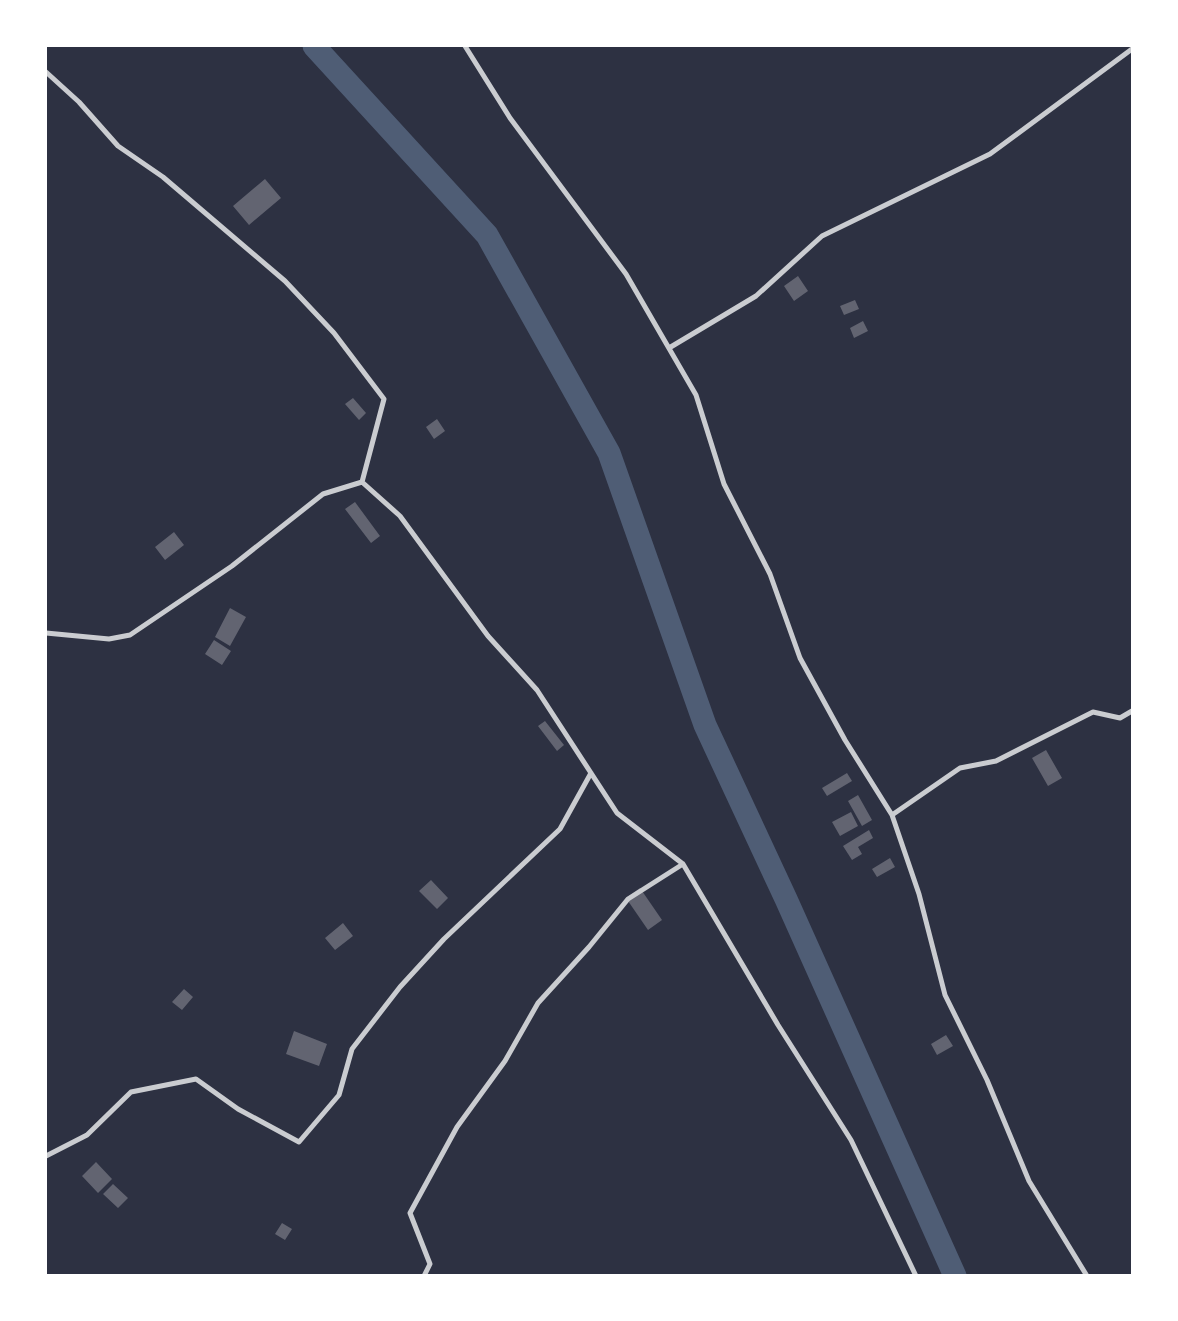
<svg xmlns="http://www.w3.org/2000/svg" width="1178" height="1321" font-family="Roboto,sans-serif">
<style>
.lines{fill:none;stroke-linecap:round;stroke-linejoin:round}
.river{stroke:#4f5d75;stroke-width:23}
.building{fill:#626471}
.minor{stroke:#caccd0;stroke-width:5}
</style>
<rect width="100%" height="100%" fill="#2d3142"/>
<g class="lines">
<path class="river" d="M314,46L487,235L609,453L705,725L786,899L955,1276"/>
</g>
<path class="building" d="M265,179L281,198L249,225L233,206Z
M798,276L808,291L794,301L784,286Z
M855,300L859,309L844,315L840,306Z
M863,321L868,331L854,338L850,328Z
M353,398L366,413L359,420L345,404Z
M437,419L445,431L434,439L426,427Z
M355,502L380,536L371,543L345,509Z
M174,532L184,545L165,560L155,547Z
M230,608L246,617L230,646L215,637Z
M214,640L231,651L222,665L205,654Z
M545,721L564,745L557,751L538,726Z
M1046,750L1062,778L1048,786L1032,758Z
M847,773L852,781L827,796L822,788Z
M858,795L872,820L862,826L848,801Z
M851,812L858,826L840,836L832,822Z
M869,830L873,838L858,847L862,854L852,860L843,846Z
M890,858L895,867L877,877L872,869Z
M431,880L448,898L437,909L419,891Z
M640,888L662,920L648,930L626,898Z
M343,923L353,936L335,950L325,938Z
M184,989L193,997L182,1010L172,1002Z
M294,1031L327,1044L319,1066L286,1054Z
M946,1035L953,1046L937,1055L931,1044Z
M96,1162L112,1179L98,1193L82,1176Z
M113,1184L128,1198L118,1208L103,1194Z
M282,1223L292,1229L285,1240L275,1234Z"/>
<g class="lines">
<path class="minor" d="M465,46L510,118L626,274L696,395L724,484L770,574L800,658L845,740L892,815L919,894L945,995L987,1080L1029,1181L1087,1276
M46,72L79,102L118,146L163,177L285,281L334,333L384,399L362,482
M669,348L756,296L822,236L990,154L1132,49
M46,633L109,639L130,635L232,566L323,494L362,482L400,516L488,636L537,690L617,813L683,864L778,1025L851,1140L916,1276
M892,815L960,768L996,761L1093,712L1120,718L1132,711
M46,1156L87,1135L131,1092L196,1079L238,1109L299,1142L339,1095L352,1049L400,987L444,939L560,829L591,773
M424,1276L430,1264L410,1213L457,1127L505,1061L538,1003L589,947L628,899L683,864"/>
</g>
<rect width="1178" height="1321" fill="none" stroke="#ffffff" stroke-width="94"/>
</svg>
